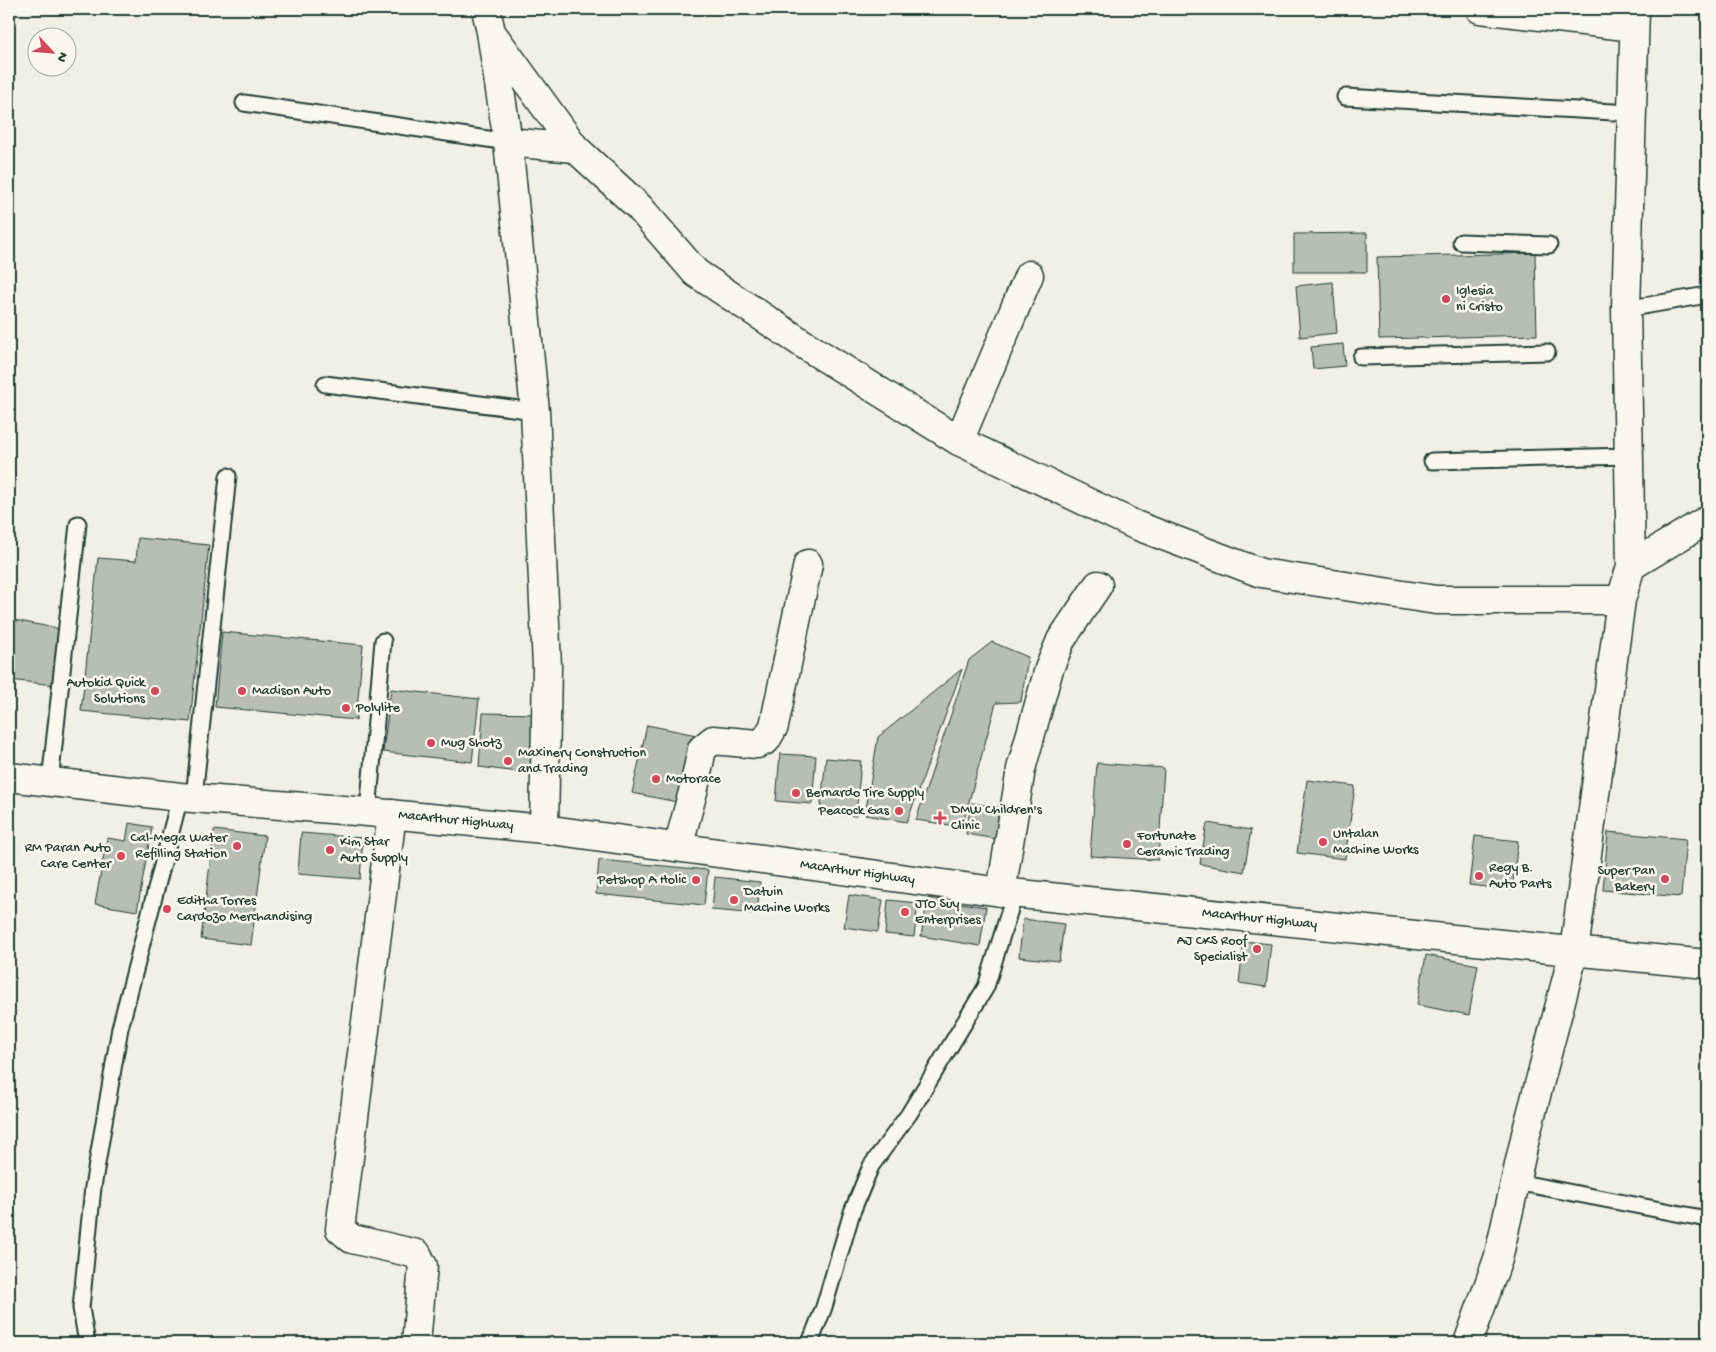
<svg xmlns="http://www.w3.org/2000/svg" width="1716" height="1352" font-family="'Gochi Hand',sans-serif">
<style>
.building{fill:#b7beb3;stroke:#1f3d34}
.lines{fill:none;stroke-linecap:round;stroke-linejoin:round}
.lane-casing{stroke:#1f3d34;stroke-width:19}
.street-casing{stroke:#1f3d34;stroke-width:31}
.primary-casing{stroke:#1f3d34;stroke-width:31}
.lane{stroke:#fbf7ec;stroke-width:15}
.street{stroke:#fbf7ec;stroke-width:28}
.primary{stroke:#fbf7ec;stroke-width:28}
.poi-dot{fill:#d1495b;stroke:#fbf7ec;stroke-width:2}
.labels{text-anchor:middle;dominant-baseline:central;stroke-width:5;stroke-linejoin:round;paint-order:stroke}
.poi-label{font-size:14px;fill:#1f3d34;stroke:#fbf7ec;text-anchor:start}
.street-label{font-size:14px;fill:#1f3d34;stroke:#fbf7ec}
</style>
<rect width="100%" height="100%" fill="#f2f0e5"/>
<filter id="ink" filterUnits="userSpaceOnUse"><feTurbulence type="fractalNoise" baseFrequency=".02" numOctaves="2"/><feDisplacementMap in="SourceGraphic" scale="10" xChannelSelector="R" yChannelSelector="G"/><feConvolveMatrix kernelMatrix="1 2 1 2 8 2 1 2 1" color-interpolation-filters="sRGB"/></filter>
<g filter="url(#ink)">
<path class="building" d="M1367,233V272H1294V234Z
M9,238H14L9,284Z
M1535,253L1537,335L1379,339L1377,257Z
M1333,282L1337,333L1300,337L1296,286Z
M1343,344L1345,366L1313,369L1311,347Z
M138,538L209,545L190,722L81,711L98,558L136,561Z
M9,619L60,629L54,685L9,680Z
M222,632L363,645L356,720L215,707Z
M992,642L1028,657L1021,702L996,703L962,827L916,820L969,660Z
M962,669L907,822L865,815L878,737Z
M391,689L479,699L472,762L383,752Z
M483,713L537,714L534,774L479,767Z
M647,725L696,735L682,803L632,793Z
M780,754L816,756L812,804L776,801Z
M826,758L861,761L856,816L820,813Z
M1097,763L1164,768L1158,860L1090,856Z
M1307,780L1355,786L1345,859L1297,853Z
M971,803L1001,807L996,839L966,834Z
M9,809H13L11,838H9Z
M129,823L152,827L137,911L95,904L107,838L126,841Z
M1207,823L1251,830L1244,872L1200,864Z
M214,830L265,836L251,945L201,939Z
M1608,832L1686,839L1681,897L1603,890Z
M301,833L363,838L360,879L298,874Z
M1475,836L1518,841L1512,890L1469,885Z
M599,860L708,870L704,905L596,894Z
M715,877L760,882L757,914L712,910Z
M849,895L883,900L878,932L844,927Z
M928,898L986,907L980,946L921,936Z
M888,900L918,903L914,937L885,934Z
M1023,919L1064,924L1059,961L1019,957Z
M1244,941L1271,944L1266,987L1239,983Z
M1426,955L1478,965L1469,1015L1417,1005Z"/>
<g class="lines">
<defs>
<path id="lane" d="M1345,97L1632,113
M244,103L508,142
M1461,242L1549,245
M1626,309L1707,295
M1361,357L1547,352
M325,384L535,411
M1432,461L1629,456
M50,782L78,524
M194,797L228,476
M368,812L383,641
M1516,1182L1707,1219
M87,1343L81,1308L93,1187L120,1028L180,797
M810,1343L824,1307L852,1212L871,1166L909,1114L986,987L1015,893"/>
<path id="street" d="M486,9L491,32L508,142L535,411L547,666L544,829
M1480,9L1634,27
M491,32L575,148L639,207L696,273L808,347L959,441L1135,525L1261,573L1436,600H1621
M508,142L575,148
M959,441L1029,275
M1631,566L1707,520
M392,814L340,1229L352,1239L417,1254L423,1266L416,1343
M678,847L694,788L702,749L713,740L757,744L766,740L774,726L808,564
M1001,892L1021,769L1049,669L1061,640L1098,585
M1468,1343L1498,1259L1526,1134L1574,951L1621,600L1631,566L1626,309L1635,9"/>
<g id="primary">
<path id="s1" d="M9,777L180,797L368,812L544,829L1001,892L1551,949L1707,964"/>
</g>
</defs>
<use href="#lane" class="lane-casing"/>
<use href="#street" class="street-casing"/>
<use href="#primary" class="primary-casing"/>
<use href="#lane" class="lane"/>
<use href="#street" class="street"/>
<use href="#primary" class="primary"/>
</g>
</g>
<g class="poi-dot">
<circle cx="1446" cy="299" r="5"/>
<circle cx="155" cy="691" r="5"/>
<circle cx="242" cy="691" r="5"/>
<circle cx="346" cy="708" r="5"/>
<circle cx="431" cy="743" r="5"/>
<circle cx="508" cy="761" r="5"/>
<circle cx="656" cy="779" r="5"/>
<circle cx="796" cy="793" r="5"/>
<circle cx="899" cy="811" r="5"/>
<path d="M937.5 810.5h5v5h5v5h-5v5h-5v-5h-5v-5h5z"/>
<circle cx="1323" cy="842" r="5"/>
<circle cx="1127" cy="844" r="5"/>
<circle cx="237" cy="846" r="5"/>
<circle cx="330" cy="850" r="5"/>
<circle cx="121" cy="856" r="5"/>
<circle cx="1479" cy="876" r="5"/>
<circle cx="1665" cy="879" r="5"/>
<circle cx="696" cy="880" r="5"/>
<circle cx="734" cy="900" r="5"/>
<circle cx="167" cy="909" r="5"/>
<circle cx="905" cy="912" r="5"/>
<circle cx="1257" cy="949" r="5"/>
</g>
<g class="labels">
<g class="poi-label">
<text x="1456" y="291">Iglesia<tspan x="1456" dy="16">ni Cristo</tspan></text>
<text x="145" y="683" text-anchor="end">Autokid Quick<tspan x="145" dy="16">Solutions</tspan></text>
<text x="252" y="691">Madison Auto</text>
<text x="356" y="708">Polylite</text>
<text x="441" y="743">Mug Shotz</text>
<text x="518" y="753">Maxinery Construction<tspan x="518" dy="16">and Trading</tspan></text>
<text x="666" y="779">Motorace</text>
<text x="806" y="793">Bernardo Tire Supply</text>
<text x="951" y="810">DMW Children's<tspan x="951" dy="16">Clinic</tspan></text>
<text x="889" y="811" text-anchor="end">Peacock Gas</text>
<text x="1333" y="834">Untalan<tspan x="1333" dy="16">Machine Works</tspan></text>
<text x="1137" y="836">Fortunate<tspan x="1137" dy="16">Ceramic Trading</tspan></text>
<text x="227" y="838" text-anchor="end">Cal-Mega Water<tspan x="227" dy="16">Refilling Station</tspan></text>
<text x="340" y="842">Kim Star<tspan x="340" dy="16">Auto Supply</tspan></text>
<text x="111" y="848" text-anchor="end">RM Paran Auto<tspan x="111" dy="16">Care Center</tspan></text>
<text x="1489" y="868">Regy B.<tspan x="1489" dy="16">Auto Parts</tspan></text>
<text x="1655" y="871" text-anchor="end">Super Pan<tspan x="1655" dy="16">Bakery</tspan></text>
<text x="686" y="880" text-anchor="end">Petshop A Holic</text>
<text x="744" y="892">Datuin<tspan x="744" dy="16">Machine Works</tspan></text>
<text x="177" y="901">Editha Torres<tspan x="177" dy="16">Cardozo Merchandising</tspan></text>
<text x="915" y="904">JTO Suy<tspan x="915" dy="16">Enterprises</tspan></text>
<text x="1247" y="941" text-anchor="end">AJ CKS Roof<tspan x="1247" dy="16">Specialist</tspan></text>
</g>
<g class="street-label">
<text stroke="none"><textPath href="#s1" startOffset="449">MacArthur Highway</textPath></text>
<text stroke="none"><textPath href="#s1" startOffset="854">MacArthur Highway</textPath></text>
<text stroke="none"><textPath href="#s1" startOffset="1259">MacArthur Highway</textPath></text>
</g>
</g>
<rect width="1716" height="1352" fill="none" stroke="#fbf7ec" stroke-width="30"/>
<rect x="15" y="15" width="1686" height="1322" fill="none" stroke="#1f3d34" stroke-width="2" filter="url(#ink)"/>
<g transform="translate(52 52) rotate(116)"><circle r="24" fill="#fbf7ec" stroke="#a3ada2"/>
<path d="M0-4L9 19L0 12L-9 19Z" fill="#d1495b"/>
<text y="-8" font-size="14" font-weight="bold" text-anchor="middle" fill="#1f3d34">N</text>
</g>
</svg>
